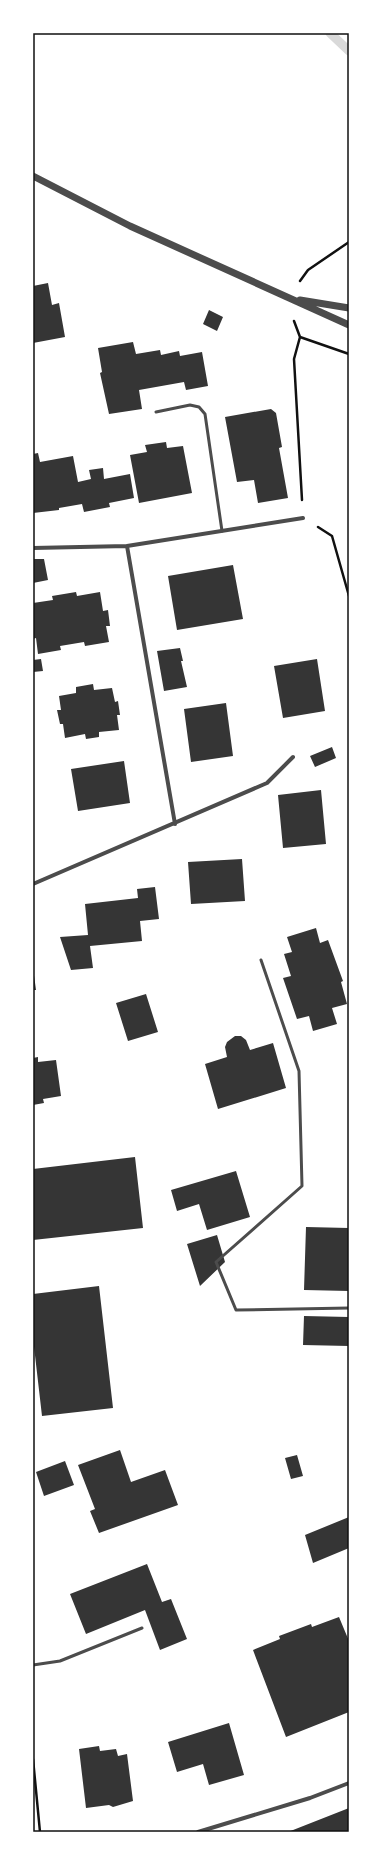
<svg xmlns="http://www.w3.org/2000/svg" width="382" height="1865" font-family="Mulish,sans-serif">
<style>
.lines{fill:none;stroke-linecap:round;stroke-linejoin:round}
.stream{stroke:#d9d9d9;stroke-width:9}
.building{fill:#353535}
.path{stroke:#111;stroke-width:2.5}
.service{stroke:#4c4c4c;stroke-width:3}
.minor{stroke:#4c4c4c;stroke-width:4}
.tertiary{stroke:#4c4c4c;stroke-width:7}
.neatline{fill:none;stroke:#111;stroke-width:1.5}
</style>
<rect width="100%" height="100%" fill="#fff"/>
<g class="lines">
<path class="stream" d="M330,33L349,51"/>
</g>
<path class="building" d="M48,283L52,305L59,303L65,337L33,343V286Z
M209,310L223,317L217,331L203,324Z
M133,342L136,354L160,350L161,355L179,351L180,356L202,352L208,386L186,390L184,382L139,390L142,409L109,414L100,373L102,372L98,348Z
M271,409L276,413L282,447L279,448L288,498L258,503L254,480L237,482L225,417Z
M166,442L167,448L183,446L192,493L139,503L130,455L147,452L145,445Z
M38,453L40,462L73,456L78,482L91,479L89,470L103,468L104,479L130,474L134,498L109,503L110,507L84,512L82,504L59,508V510L33,513V454Z
M33,559H44L48,580L33,583Z
M233,565L243,619L177,630L168,576Z
M76,592L77,596L100,592L103,611L108,610L110,626H106L109,642L85,646L84,642L60,646L61,650L38,654L36,638L33,639V603L53,600L52,596Z
M180,648L183,661H181L187,687L164,691L157,651Z
M41,659L43,671L33,672V660Z
M317,659L325,711L283,718L274,666Z
M93,684L94,690L112,688L115,702L118,701L120,715H117L119,730L99,732V737L86,739L85,734L65,738L63,724H60L57,710H61L59,696L76,693V687Z
M226,703L233,756L191,762L184,709Z
M332,747L336,758L315,767L310,756Z
M124,761L130,803L78,811L71,769Z
M321,790L326,844L283,848L278,795Z
M242,859L245,901L191,904L188,862Z
M155,887L159,919L140,921L142,941L90,946L93,968L71,970L60,937L88,935L85,904L138,898L137,889Z
M316,928L320,943L328,940L343,981L341,982L347,1004L332,1008L337,1024L313,1031L309,1016L297,1019L283,978L291,976L284,954L292,952L287,937Z
M33,968L36,990H33Z
M146,994L158,1032L128,1041L116,1003Z
M235,1036H241L246,1040L250,1050L273,1043L286,1088L218,1109L205,1064L227,1057L225,1047L227,1042Z
M38,1057V1062L56,1060L61,1096L43,1099L44,1103L33,1105V1058Z
M135,1157L143,1228L33,1240V1169Z
M236,1171L250,1217L207,1230L199,1204L177,1211L171,1190Z
M306,1227L349,1228V1291L304,1290Z
M217,1235L225,1262L200,1286L187,1244Z
M99,1286L113,1408L42,1416L33,1338V1294Z
M304,1316L349,1317V1346L303,1345Z
M120,1450L131,1482L165,1470L178,1505L99,1533L90,1511L95,1509L78,1465Z
M297,1455L303,1476L291,1479L285,1458Z
M65,1461L74,1485L44,1496L36,1472Z
M349,1517V1548L313,1563L305,1535Z
M147,1564L162,1602L171,1599L187,1639L160,1650L145,1610L86,1634L70,1594Z
M339,1617L349,1641V1712L286,1737L253,1650L280,1639L279,1636L311,1624L312,1627Z
M229,1723L244,1775L209,1785L203,1764L177,1772L168,1742Z
M99,1746L100,1751L116,1749L118,1756L127,1754L133,1801L113,1807L109,1805L86,1808L79,1749Z
M349,1808V1832H288Z"/>
<g class="lines">
<path class="path" d="M300,281L308,270L349,242
M294,321L300,337L294,359L302,500
M300,337L349,354
M318,527L332,536L349,596
M33,1759L40,1832"/>
<path class="service" d="M156,412L190,405L199,407L205,414L222,531
M261,960L299,1071L302,1186L216,1262L236,1310L349,1308
M33,1665L60,1661L142,1628"/>
<path class="minor" d="M127,546L175,824
M33,548L127,546L303,518
M33,884L267,783L293,757
M198,1832L310,1798L349,1783"/>
<path class="tertiary" d="M33,176L130,226L349,325
M300,300L349,308"/>
</g>
<rect width="382" height="1865" fill="none" stroke="#ffffff" stroke-width="68"/>
<rect x="34" y="34" width="314" height="1797" class="neatline"/>
</svg>
